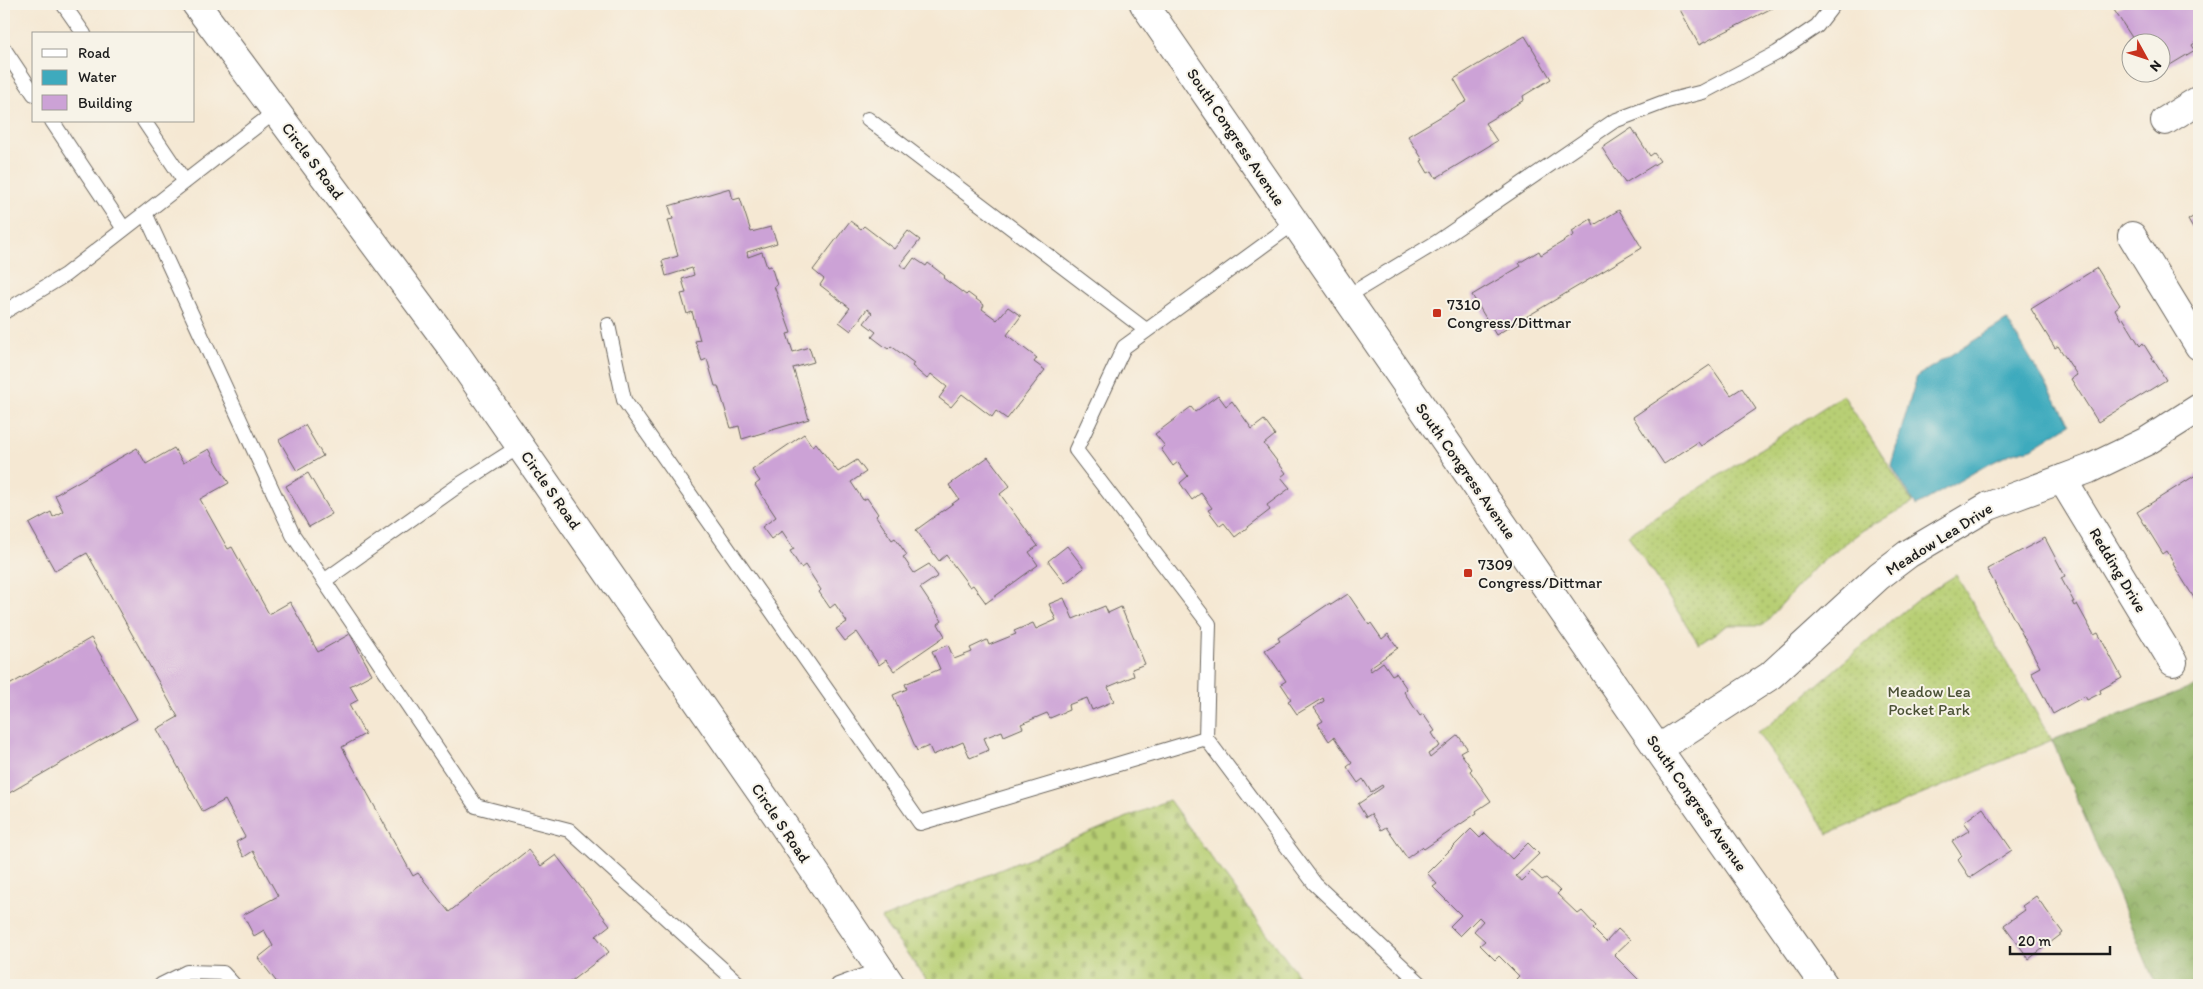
<svg xmlns="http://www.w3.org/2000/svg" width="2203" height="989" font-family="Itim,sans-serif">
<style>
.grass{fill:url(#grass-dots);stroke:#6a7648}
.forest{fill:url(#forest-crowns);stroke:#576741}
.cemetery{fill:url(#cemetery-stones);stroke:#6a7648}
.water{fill:#3eaabd;stroke:#2d636c}
.building{fill:#cca2d6}
.lines{fill:none;stroke-linecap:round;stroke-linejoin:round}
.lane-casing{stroke:#68635c;stroke-width:16}
.street-casing{stroke:#68635c;stroke-width:30}
.secondary-casing{stroke:#68635c;stroke-width:30}
.primary-casing{stroke:#68635c;stroke-width:30}
.lane{stroke:#fff;stroke-width:14}
.street{stroke:#fff;stroke-width:28}
.secondary{stroke:#fff;stroke-width:28}
.primary{stroke:#fff;stroke-width:28}
.poi-dot{fill:#c8321e;stroke:#f7f3e8;stroke-width:2}
.labels{text-anchor:middle;dominant-baseline:central;stroke-width:4;stroke-linejoin:round;paint-order:stroke}
.street-label{font-size:16px;fill:#1c1c1c;stroke:#f7f3e8}
.poi-label{font-size:16px;fill:#1c1c1c;stroke:#f7f3e8;text-anchor:start}
.park-label{font-size:16px;fill:#4b5236;stroke:#f7f3e8}
</style>
<defs>
<pattern id="grass-dots" width="8" height="8" patternUnits="userSpaceOnUse" patternTransform="scale(1.25)"><rect width="8" height="8" fill="#b8cf74"/><path d="M2 2h.1M6 6h.1" fill="none" stroke="#9eb164" stroke-width="1.8" stroke-linecap="round"/></pattern>
<pattern id="forest-crowns" width="20" height="18" patternUnits="userSpaceOnUse" patternTransform="scale(1.25)"><rect width="20" height="18" fill="#92b266"/><path d="M2 6a3 3 0 1 1 6 0M12 15a3 3 0 1 1 6 0" fill="none" stroke="#7d9858"/></pattern>
<pattern id="cemetery-stones" width="16" height="16" patternUnits="userSpaceOnUse" patternTransform="scale(1.25)"><rect width="16" height="16" fill="#b8cf74"/><path d="M2 7V4a2 2 0 0 1 4 0v3zM10 15v-3a2 2 0 0 1 4 0v3z" fill="#9eb164"/></pattern>
</defs>
<rect width="100%" height="100%" fill="#f7f3e8"/>
<filter id="ink" filterUnits="userSpaceOnUse"><feTurbulence type="fractalNoise" baseFrequency=".02" numOctaves="2"/><feDisplacementMap in="SourceGraphic" scale="10" xChannelSelector="R" yChannelSelector="G"/><feConvolveMatrix kernelMatrix="1 2 1 2 8 2 1 2 1" color-interpolation-filters="sRGB"/></filter>
<filter id="wash" filterUnits="userSpaceOnUse"><feTurbulence type="fractalNoise" baseFrequency=".0096" numOctaves="4" result="noise"/><feDisplacementMap in="SourceGraphic" scale="20" xChannelSelector="R" yChannelSelector="G"/><feGaussianBlur stdDeviation="1.12" result="paint"/><feColorMatrix in="noise" values="0 0 0 0 0 0 0 0 0 0 0 0 0 0 0 0 0 1.4 0 .05"/><feComposite in="paint" operator="in"/></filter>
<g filter="url(#wash)">
<rect width="100%" height="100%" fill="#f5e8d3"/>
<path class="grass" d="M1843,395L1913,503L1863,530L1817,565L1763,625H1728L1699,644L1628,535Z
M1956,575L2052,740L1828,834L1757,732L1768,726L1790,708L1902,612L1921,597Z"/>
<path class="forest" d="M2199,685V985H2156L2052,740Z"/>
<path class="cemetery" d="M1169,800L1305,985H931L881,919Z"/>
<path class="water" d="M2007,320L2070,424L2032,448L2010,454L1985,466L1916,506L1891,465L1917,376Z"/>
<g id="blocks">
<path class="building" d="M1677,4H1780L1699,45Z
M2124,4H2199V40L2192,45L2195,50L2160,71V42H2135L2114,10Z
M1525,36L1551,79L1523,96L1524,100L1485,123L1497,141L1436,178L1432,171L1428,173L1421,161L1423,160L1408,136L1467,101L1454,79Z
M1632,128L1650,156L1654,153L1660,161L1625,183L1602,148Z
M730,188L733,200L740,198L751,232L771,227L777,243L747,252L748,257L762,252L767,267L771,266L777,285L774,286L791,333L787,334L793,352L809,347L814,362L793,368L809,419L742,439L739,426L731,428L718,386H715L707,359L702,361L695,341L700,340L692,312L687,314L681,294L686,293L682,279L694,275L692,268L666,276L662,261L678,256L668,220L673,219L669,206Z
M1619,210L1642,248L1496,335L1472,295L1521,266L1519,263L1539,251L1541,255L1574,235L1572,231L1591,219L1594,225Z
M2199,213V239L2188,220Z
M850,221L861,229L864,226L894,249L908,231L920,240L900,265L906,269L914,258L926,266L928,263L945,276L943,278L966,295L968,293L984,305L982,309L997,320L1008,307L1021,316L1007,335L1037,358L1034,362L1045,370L1007,419L996,411L992,417L962,394L951,407L939,398L947,387L931,374L927,379L912,366L914,363L891,346L888,349L872,337L876,332L864,323L872,313L867,309L851,331L839,322L850,308L820,285L824,279L813,270Z
M2097,268L2120,305L2115,309L2121,320L2123,318L2140,346L2143,343L2166,380L2098,422L2071,379L2077,375L2058,346L2055,348L2031,309Z
M1710,365L1731,395L1742,388L1756,409L1701,446L1698,442L1664,464L1633,417Z
M1218,395L1226,406L1232,401L1252,429L1264,420L1275,435L1264,444L1286,473L1281,477L1290,488L1267,505L1270,510L1235,537L1224,523L1220,526L1208,510L1212,508L1201,493L1192,500L1180,483L1188,476L1178,462L1173,466L1161,449L1165,446L1155,434L1191,407L1195,412Z
M305,425L323,456L297,471L279,440Z
M804,434L812,446L816,443L838,472L857,460L866,472L851,482L863,500L867,498L878,514L876,516L892,540L895,538L907,555L903,557L914,573L929,564L938,576L920,588L942,621L938,624L945,636L894,671L886,660L879,665L857,632L845,641L836,629L847,622L835,604L830,608L819,592L821,590L805,565L801,568L790,551L794,549L782,531L771,539L762,527L776,517L755,485L760,481L752,470Z
M137,448L146,464L174,448L183,463L209,449L229,483L200,499L228,549L232,547L269,614L290,602L318,652L350,634L372,674L350,686L358,700L349,705L365,734L342,747L413,876L418,873L449,912L528,850L541,866L556,855L610,925L596,936L609,952L566,985H279L258,958L273,946L264,930L254,936L243,915L278,896L253,851L244,857L236,842L245,837L225,800L203,812L157,729L178,717L87,553L55,571L29,524L51,512L53,517L63,511L55,495Z
M988,457L1010,486L1000,494L1038,546L1029,552L1038,565L986,603L973,585L970,587L946,555L939,561L916,530L959,499L949,485Z
M308,473L332,514L309,527L286,486Z
M2199,473V606L2173,564L2174,563L2167,551L2163,554L2137,512Z
M2045,538L2065,576L2061,578L2074,602H2072L2074,606L2077,604L2094,635L2098,633L2122,678L2100,690L2101,693L2087,700L2085,696L2053,714L2031,672L2040,667L1987,569Z
M1067,546L1084,568L1065,583L1048,561Z
M1348,594L1369,625L1371,623L1382,639L1388,634L1398,648L1369,668L1371,671L1383,662L1392,675L1396,673L1407,689L1404,692L1420,716L1423,714L1435,731L1432,733L1440,746L1428,754L1430,758L1458,735L1467,748L1460,752L1472,769L1470,771L1491,801L1476,811L1477,813L1424,849L1422,847L1407,858L1386,827L1381,830L1371,814L1366,817L1358,804L1383,787L1382,785L1371,792L1363,779L1358,783L1347,767L1352,763L1334,737L1329,741L1318,724L1323,721L1314,708L1324,701L1323,698L1297,714L1288,701L1291,699L1281,684L1286,681L1265,650L1280,641L1278,638L1330,603L1331,605Z
M1064,598L1073,619L1105,606L1108,613L1121,607L1145,664L1132,669L1134,676L1108,687L1114,701L1092,710L1087,698L1068,705L1069,710L1050,718L1047,713L1021,724L1023,728L1004,736L1002,731L984,738L989,750L970,758L963,742L933,755L929,746L917,751L893,695L907,689L905,684L940,669L932,651L948,645L954,659L972,652L970,648L987,640L989,645L1016,634L1014,631L1033,623L1036,629L1056,620L1049,604Z
M91,638L137,719L4,796V688Z
M1983,808L2012,850L1970,878L1958,860L1962,856L1952,841L1970,830L1964,822Z
M1471,829L1480,838L1485,833L1512,859L1528,843L1539,854L1516,876L1522,881L1532,871L1542,880L1546,878L1560,891L1557,894L1578,914L1582,911L1596,926L1593,929L1606,942L1618,929L1630,940L1614,955L1643,984L1523,985L1516,979L1519,976L1499,956L1495,960L1480,945L1485,941L1474,931L1483,921L1479,917L1460,936L1450,926L1461,915L1433,887L1437,884L1427,873Z
M2036,896L2063,933L2029,959L2004,925L2025,910L2022,906Z"/>
</g>
</g>
<g filter="url(#ink)">
<use href="#blocks" fill-opacity="0" stroke="#68635c" stroke-width="1"/>
<g class="lines">
<defs>
<path id="lane" d="M63,4L84,34
M4,49L34,94
M276,111L145,213L293,535L476,806L569,830L740,985
M868,119L1146,330
M52,121L124,229
M144,121L185,182
M1294,223L1124,347L1076,450L1209,624L1206,738L1315,884L1422,985
M1346,297L1437,242L1614,121L1667,101L1703,92L1777,53L1817,26L1834,4
M4,312L65,275L145,213
M608,325L624,400L920,823L1206,738
M324,581L459,485L520,446
M161,985L187,972L223,973L234,985
M838,985L881,969"/>
<path id="street" d="M196,4L452,348L780,820L891,985
M2165,121L2199,100
M2132,236L2199,346
M2062,479L2173,662"/>
<path id="secondary" d="M1658,749L1770,676L1879,576L1908,554L1989,506L2089,469L2147,441L2199,408"/>
<path id="primary" d="M1144,4L1658,749L1824,985"/>
</defs>
<use href="#lane" class="lane-casing"/>
<use href="#street" class="street-casing"/>
<use href="#secondary" class="secondary-casing"/>
<use href="#primary" class="primary-casing"/>
<use href="#lane" class="lane"/>
<use href="#street" class="street"/>
<use href="#secondary" class="secondary"/>
<use href="#primary" class="primary"/>
</g>
</g>
<g class="poi-dot">
<rect x="1432" y="308" width="10" height="10" rx="2.5"/>
<rect x="1463" y="568" width="10" height="10" rx="2.5"/>
</g>
<g class="labels">
<g class="street-label">
<text transform="translate(1236 137) rotate(56)">South Congress Avenue</text>
<text transform="translate(313 161) rotate(53)">Circle S Road</text>
<text transform="translate(1466 471) rotate(55)">South Congress Avenue</text>
<text transform="translate(551 490) rotate(55)">Circle S Road</text>
<text transform="translate(1939 539) rotate(-32)">Meadow Lea Drive</text>
<text transform="translate(2118 570) rotate(59)">Redding Drive</text>
<text transform="translate(1697 803) rotate(55)">South Congress Avenue</text>
<text transform="translate(781 823) rotate(56)">Circle S Road</text>
</g>
<g class="poi-label">
<text x="1447" y="304">7310<tspan x="1447" dy="18">Congress/Dittmar</tspan></text>
<text x="1478" y="564">7309<tspan x="1478" dy="18">Congress/Dittmar</tspan></text>
</g>
<g class="park-label">
<text x="1929" y="691">Meadow Lea<tspan x="1929" dy="18">Pocket Park</tspan></text>
</g>
</g>
<rect width="2203" height="989" fill="none" stroke="#f7f3e8" stroke-width="20"/>
<rect x="32" y="32" width="162" height="90" fill="#f7f3e8" stroke="#9f9d96"/>
<rect x="42" y="49" width="25" height="8" fill="#ffffff" stroke="#9f9d96"/>
<text x="78" y="58" font-size="15" fill="#1c1c1c">Road</text>
<rect x="42" y="70" width="25" height="15" fill="#3eaabd" stroke="#9f9d96"/>
<text x="78" y="82" font-size="15" fill="#1c1c1c">Water</text>
<rect x="42" y="95" width="25" height="15" fill="#cca2d6" stroke="#9f9d96"/>
<text x="78" y="108" font-size="15" fill="#1c1c1c">Building</text>
<g transform="translate(2146 58) rotate(130)"><circle r="24" fill="#f7f3e8" stroke="#9f9d96"/>
<path d="M0-4L9 19L0 12L-9 19Z" fill="#c8321e"/>
<text y="-8" font-size="14" font-weight="bold" text-anchor="middle" fill="#1c1c1c">N</text>
</g>
<path d="M2010 946v8h100v-8" fill="none" stroke="#1c1c1c" stroke-width="2.5"/>
<text x="2018" y="946" font-size="15" fill="#1c1c1c" stroke="#f7f3e8" stroke-width="4" paint-order="stroke">20 m</text>
</svg>
